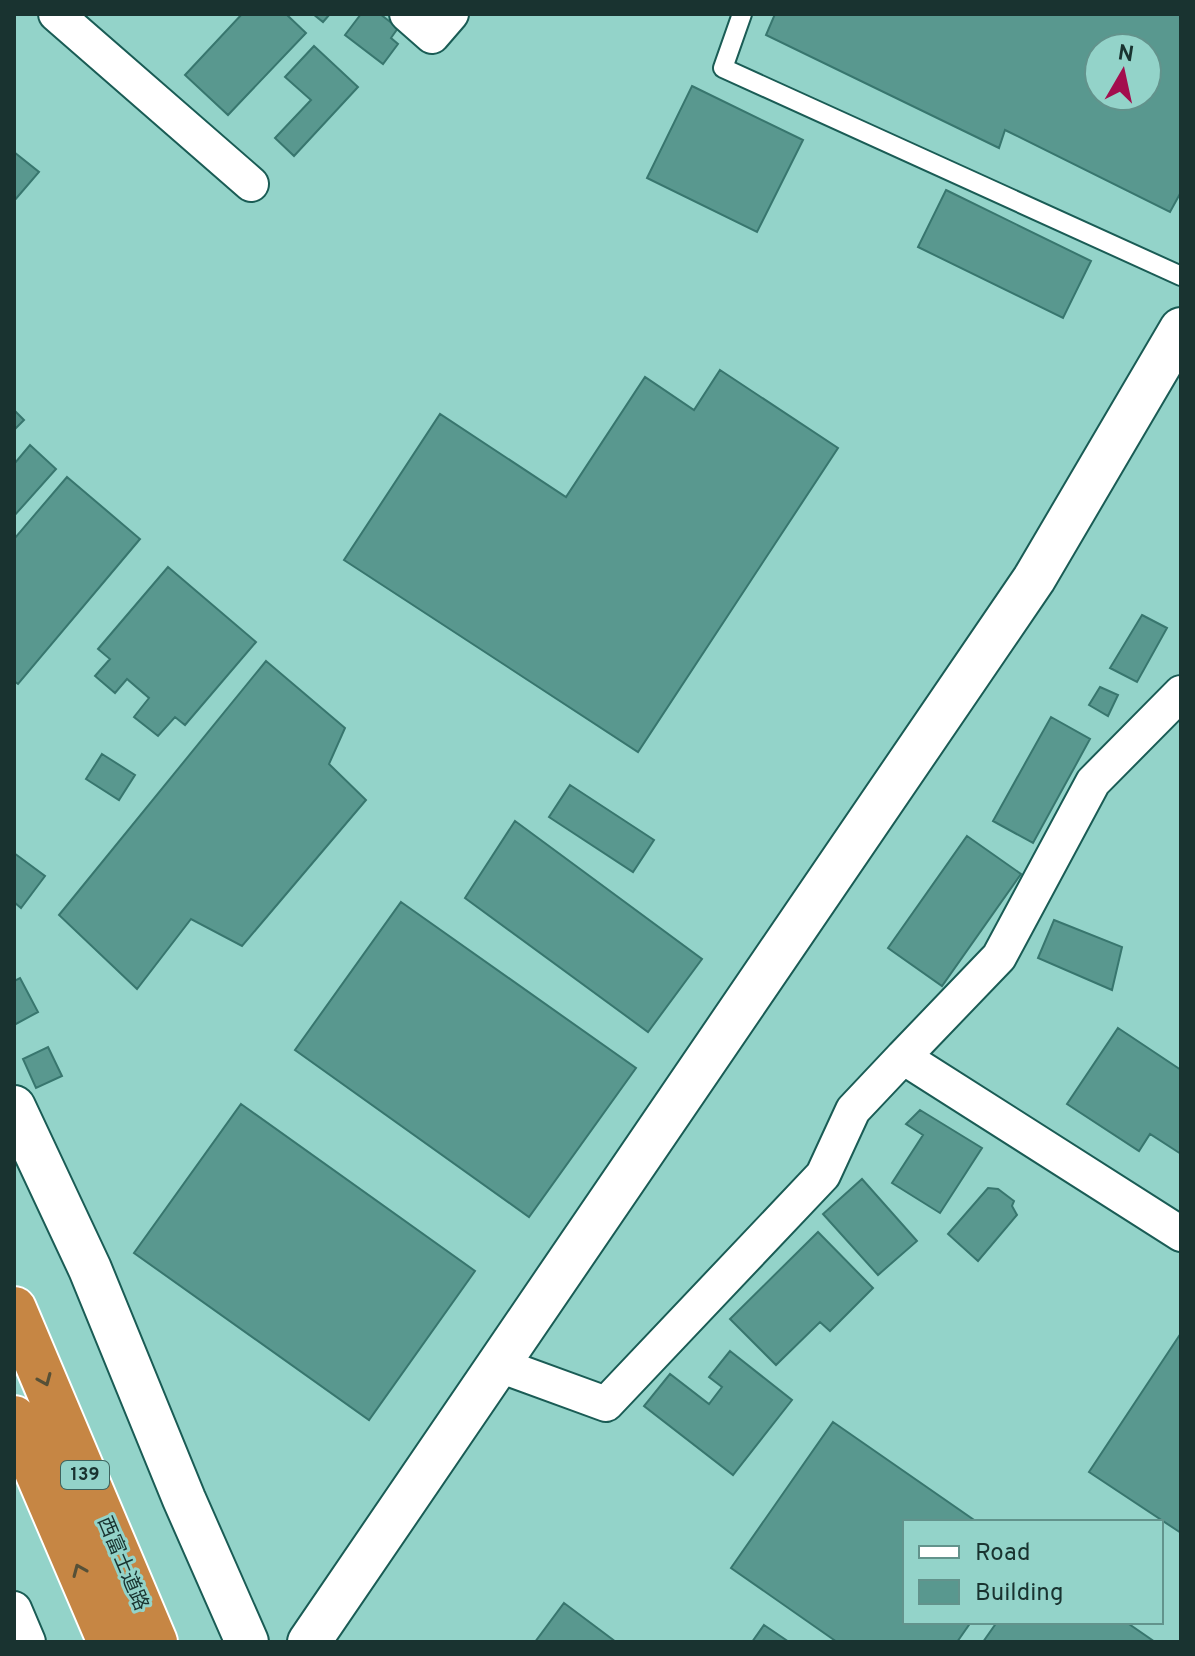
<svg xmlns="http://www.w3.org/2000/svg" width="1195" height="1656" font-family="Overpass,'Noto Sans JP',sans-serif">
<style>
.building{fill:#59988f;stroke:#38766e;stroke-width:2;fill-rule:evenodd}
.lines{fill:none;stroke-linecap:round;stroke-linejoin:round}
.service-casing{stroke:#1a5c55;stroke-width:22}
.minor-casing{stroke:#1a5c55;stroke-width:38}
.tertiary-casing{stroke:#1a5c55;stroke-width:46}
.motorway-casing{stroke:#fff;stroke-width:48}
.service{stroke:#fff;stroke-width:18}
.minor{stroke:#fff;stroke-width:34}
.tertiary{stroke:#fff;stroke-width:42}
.motorway{stroke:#c68644;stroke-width:44}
.oneway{stroke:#565037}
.labels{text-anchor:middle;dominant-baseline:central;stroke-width:6;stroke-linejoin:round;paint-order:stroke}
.shield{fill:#93d3c9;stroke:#3e635e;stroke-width:2}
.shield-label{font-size:18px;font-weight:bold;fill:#193330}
.street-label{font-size:20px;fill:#193330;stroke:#93d3c9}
</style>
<rect width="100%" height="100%" fill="#93d3c9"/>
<path class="building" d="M242,14H286L306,33L228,115L185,75Z
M313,14H330L323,22Z
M361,14H380L398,28L391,38L398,44L383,64L345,35Z
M775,14H1181V192L1170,212L1005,130L999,148L766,35ZM1099,48H1147V96H1099Z
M314,46L358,87L294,156L275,138L311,100L285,77Z
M692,86L803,140L757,232L647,178Z
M14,152L39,172L14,201Z
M946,190L1091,261L1063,318L918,247Z
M720,370L838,448L638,752L344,560L440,414L566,497L645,377L694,410Z
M14,410L24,420L14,430Z
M30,445L56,469L14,516V464Z
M67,477L140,539L18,684L14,681V539Z
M168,567L256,642L185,725L175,717L158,736L134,717L149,698L127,679L115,693L95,676L110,659L98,649Z
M1142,615L1167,628L1137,682L1110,668Z
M266,661L345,728L329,764L366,800L242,946L191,919L137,989L59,915Z
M1100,687L1118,695L1108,716L1089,705Z
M1051,717L1090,739L1033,843L993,821Z
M102,754L135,775L119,800L86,779Z
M570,785L654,840L633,872L549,817Z
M515,821L702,959L648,1032L465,898Z
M967,836L1021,874L942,986L888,948Z
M14,853L45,876L21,908L14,902Z
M401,902L636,1068L529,1217L295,1050Z
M1054,920L1122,947L1112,990L1038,958Z
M20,978L38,1012L14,1025V981Z
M1118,1028L1181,1070V1154L1150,1134L1139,1151L1067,1104Z
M48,1047L62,1076L36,1088L23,1059Z
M241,1104L475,1271L369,1420L134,1253Z
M920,1110L982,1148L940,1213L892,1183L923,1135L906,1124Z
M862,1179L917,1241L878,1275L823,1214Z
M988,1188L998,1189L1014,1201L1012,1206L1017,1215L978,1261L948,1234Z
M818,1232L873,1288L830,1331L820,1322L776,1365L730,1319Z
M1181,1333V1533L1089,1472Z
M730,1351L792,1400L733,1475L644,1406L670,1374L709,1404L722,1387L709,1377Z
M833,1422L977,1522H905V1622H971L957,1642H837L731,1568Z
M564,1603L616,1642H535Z
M997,1622H1126L1155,1642H983Z
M764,1625L789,1642H752Z"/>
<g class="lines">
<defs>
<path id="service" d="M742,14L723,68L1181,276"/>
<path id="minor" d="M56,14L251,184
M407,14L432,36L451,14
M903,1057L999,957L1093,782L1181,693
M499,1365L606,1404L823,1175L853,1110L903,1057L1181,1234
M14,1609L28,1642"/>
<path id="tertiary" d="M14,1107L90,1269L184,1499L247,1642
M309,1642L1034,579L1181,329"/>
<path id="motorway" d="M14,1309L155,1642
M14,1418L110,1642"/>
</defs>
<use href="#service" class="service-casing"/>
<use href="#minor" class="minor-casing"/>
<use href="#tertiary" class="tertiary-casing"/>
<use href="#motorway" class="motorway-casing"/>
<use href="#service" class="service"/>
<use href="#minor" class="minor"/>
<use href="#tertiary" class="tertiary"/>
<use href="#motorway" class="motorway"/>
</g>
<defs><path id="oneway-chevron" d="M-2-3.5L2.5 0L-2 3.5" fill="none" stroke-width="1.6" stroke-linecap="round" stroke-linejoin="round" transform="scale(2)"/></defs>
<g class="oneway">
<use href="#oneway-chevron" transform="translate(45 1380) rotate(67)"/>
<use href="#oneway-chevron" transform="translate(79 1570) rotate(-113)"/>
</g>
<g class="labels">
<rect class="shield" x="61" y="1461" width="48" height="28" rx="6"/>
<g class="shield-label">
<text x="85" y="1475">139</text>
</g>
<g class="street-label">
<text transform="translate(122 1564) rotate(67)">西富士道路</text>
</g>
</g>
<rect width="1195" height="1656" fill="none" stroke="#193330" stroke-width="32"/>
<rect x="903" y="1520" width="260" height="104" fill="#93d3c9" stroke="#62938c" stroke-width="2"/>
<rect x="919" y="1546" width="40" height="12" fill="#ffffff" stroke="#62938c" stroke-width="2"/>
<text x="975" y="1560" font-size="24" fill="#193330">Road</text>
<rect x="919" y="1580" width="40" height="24" fill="#59988f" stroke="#62938c" stroke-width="2"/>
<text x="975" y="1600" font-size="24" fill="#193330">Building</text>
<g transform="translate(1123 72) rotate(9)"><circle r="38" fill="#93d3c9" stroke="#62938c" stroke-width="2"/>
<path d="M0-6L14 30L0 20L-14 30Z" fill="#a30d4d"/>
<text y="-12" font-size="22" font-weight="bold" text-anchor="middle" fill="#193330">N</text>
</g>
</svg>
